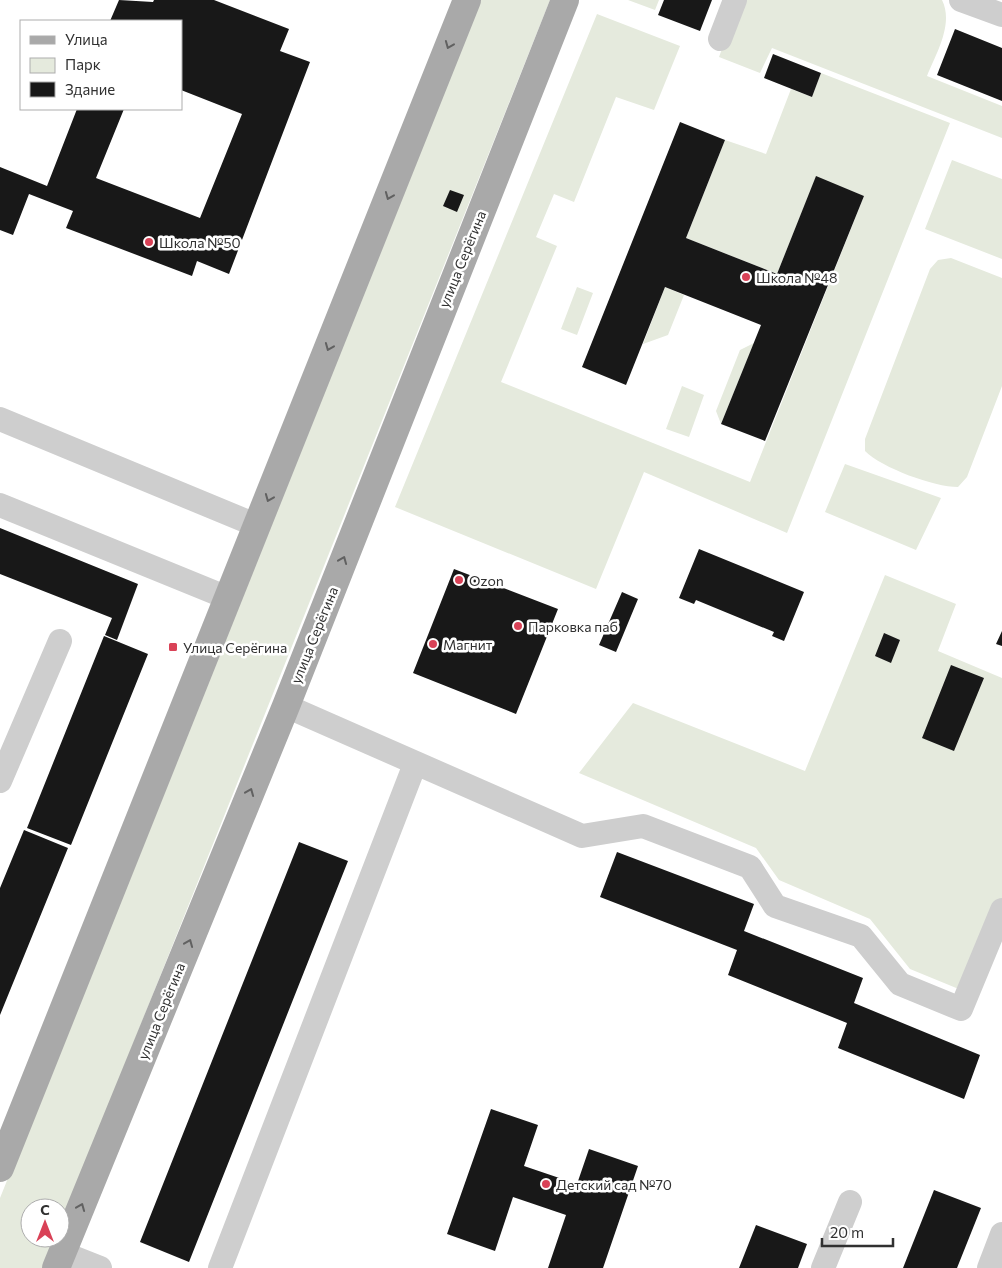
<svg xmlns="http://www.w3.org/2000/svg" width="1002" height="1268" font-family="Commissioner,sans-serif">
<style>
.green{fill:#e5eadd}
.building{fill:#181818}
.lines{fill:none;stroke-linecap:round;stroke-linejoin:round}
.minor{stroke:#cecece;stroke-width:24}
.major{stroke:#a9a9a9;stroke-width:28}
.oneway{stroke:#616161}
.poi-dot{fill:#d94257;stroke:#fff;stroke-width:2}
.labels{text-anchor:middle;dominant-baseline:central;stroke-width:5;stroke-linejoin:round;paint-order:stroke}
.poi-label{font-size:14px;fill:#313131;stroke:#fff;text-anchor:start}
.street-label{font-size:14px;fill:#313131;stroke:#fff}
</style>
<rect width="100%" height="100%" fill="#fff"/>
<path class="green" d="M481,0H550L60,1227V1208H30V1238H56L44,1268H0V1198Z
M628,0H659L655,10Z
M740,0H942C954,24 936,54 927,76L1002,106V138L772,48L760,73L719,57Z
M597,14L680,46L654,110L616,97L574,202L554,194L536,237L557,246L501,382L750,482L864,196L816,177L777,274L686,238L725,140L766,154L791,89L812,97L821,73L950,123L787,533L644,472L596,589L395,507Z
M952,160L1002,179V259L925,229Z
M951,258L1002,278V386L967,477L958,487C934,487 882,468 865,451V439L930,269L938,260Z
M577,287L593,293L577,335L561,329Z
M665,287L684,295L668,335L643,344Z
M754,343L721,424L716,411L740,350Z
M682,386L704,395L689,437L666,429Z
M845,464L941,498L916,550L825,512Z
M885,575L956,604L938,651L1002,678V905L966,992L910,969L870,919L779,880L756,848L579,773L633,703L805,771Z"/>
<path class="building" d="M119,0L153,2L154,0H214L289,29L280,51L310,62L229,274L197,261L192,276L66,228L73,211L29,194L13,235L0,230V167L47,186L77,109H124L96,178L200,218L242,114L181,90V21H110Z
M664,0H712L700,31L658,15Z
M955,29L1002,48V101L937,75Z
M773,54L821,73L812,97L764,78Z
M680,122L725,140L686,238L777,274L816,176L864,196L765,441L721,424L761,325L665,287L626,385L582,367Z
M450,190L464,195L457,212L443,206Z
M0,528L138,584L117,640L105,635L112,618L0,574Z
M699,549L804,592L784,641L772,636L774,632L696,600L694,604L679,598Z
M454,569L558,609L516,714L413,673Z
M622,592L638,599L616,652L599,645Z
M1002,631V646L996,644Z
M884,633L900,640L891,663L875,656Z
M104,636L148,654L71,845L27,828Z
M951,665L984,678L954,751L922,738Z
M24,830L68,848L0,1015V888Z
M299,842L348,861L189,1262L140,1242Z
M617,852L754,904L744,931L863,978L854,1003L980,1055L964,1099L838,1048L847,1023L728,975L737,950L600,897Z
M491,1109L538,1125L524,1166L577,1184L589,1149L638,1166L603,1268H548L566,1215L513,1197L495,1251L447,1234Z
M934,1190L981,1208L957,1268H903Z
M756,1225L807,1244L798,1268H739Z"/>
<g class="lines">
<path class="minor" d="M961,0L1002,15
M720,39L735,0
M0,419L258,526
M0,505L228,598
M286,706L582,836L643,826L750,867L775,906L861,936L900,984L961,1009L1002,910
M0,781L60,641
M62,1253L100,1268
M220,1268L415,764
M823,1268L850,1202
M989,1268L1002,1234"/>
<path class="major" d="M0,1168L467,0
M56,1268L286,706L565,0"/>
</g>
<defs><path id="oneway-chevron" d="M-2-3.5L2.5 0L-2 3.5" fill="none" stroke-width="1.6" stroke-linecap="round" stroke-linejoin="round" transform="scale(1.25)"/></defs>
<g class="oneway">
<use href="#oneway-chevron" transform="translate(449 45) rotate(112)"/>
<use href="#oneway-chevron" transform="translate(389 196) rotate(112)"/>
<use href="#oneway-chevron" transform="translate(329 347) rotate(112)"/>
<use href="#oneway-chevron" transform="translate(269 498) rotate(112)"/>
<use href="#oneway-chevron" transform="translate(343 560) rotate(-68)"/>
<use href="#oneway-chevron" transform="translate(250 792) rotate(-68)"/>
<use href="#oneway-chevron" transform="translate(189 943) rotate(-68)"/>
<use href="#oneway-chevron" transform="translate(81 1207) rotate(-68)"/>
</g>
<g class="poi-dot">
<circle cx="149" cy="242" r="5"/>
<circle cx="746" cy="277" r="5"/>
<circle cx="459" cy="580" r="5"/>
<circle cx="518" cy="626" r="5"/>
<circle cx="433" cy="644" r="5"/>
<rect x="168" y="642" width="10" height="10" rx="2.5"/>
<circle cx="546" cy="1184" r="5"/>
</g>
<g class="labels">
<g class="poi-label">
<text x="159" y="242">Школа №50</text>
<text x="756" y="277">Школа №48</text>
<text x="469" y="580">Ozon</text>
<text x="528" y="626">Парковка паб</text>
<text x="443" y="644">Магнит</text>
<text x="183" y="647">Улица Серёгина</text>
<text x="556" y="1184">Детский сад №70</text>
</g>
<g class="street-label">
<text transform="translate(462 259) rotate(-68)">улица Серёгина</text>
<text transform="translate(314 635) rotate(-68)">улица Серёгина</text>
<text transform="translate(161 1011) rotate(-68)">улица Серёгина</text>
</g>
</g>
<rect x="20" y="20" width="162" height="90" fill="#ffffff" stroke="#adadad"/>
<rect x="30" y="36" width="25" height="8" fill="#a9a9a9" stroke="#adadad"/>
<text x="65" y="45" font-size="15" fill="#313131">Улица</text>
<rect x="30" y="58" width="25" height="15" fill="#e5eadd" stroke="#adadad"/>
<text x="65" y="70" font-size="15" fill="#313131">Парк</text>
<rect x="30" y="82" width="25" height="15" fill="#181818" stroke="#adadad"/>
<text x="65" y="95" font-size="15" fill="#313131">Здание</text>
<g transform="translate(45 1223)"><circle r="24" fill="#ffffff" stroke="#adadad"/>
<path d="M0-4L9 19L0 12L-9 19Z" fill="#d94257"/>
<text y="-8" font-size="14" font-weight="bold" text-anchor="middle" fill="#313131">С</text>
</g>
<path d="M822 1238v8h71v-8" fill="none" stroke="#313131" stroke-width="2.5"/>
<text x="830" y="1238" font-size="15" fill="#313131" stroke="#ffffff" stroke-width="4" paint-order="stroke">20 m</text>
</svg>
